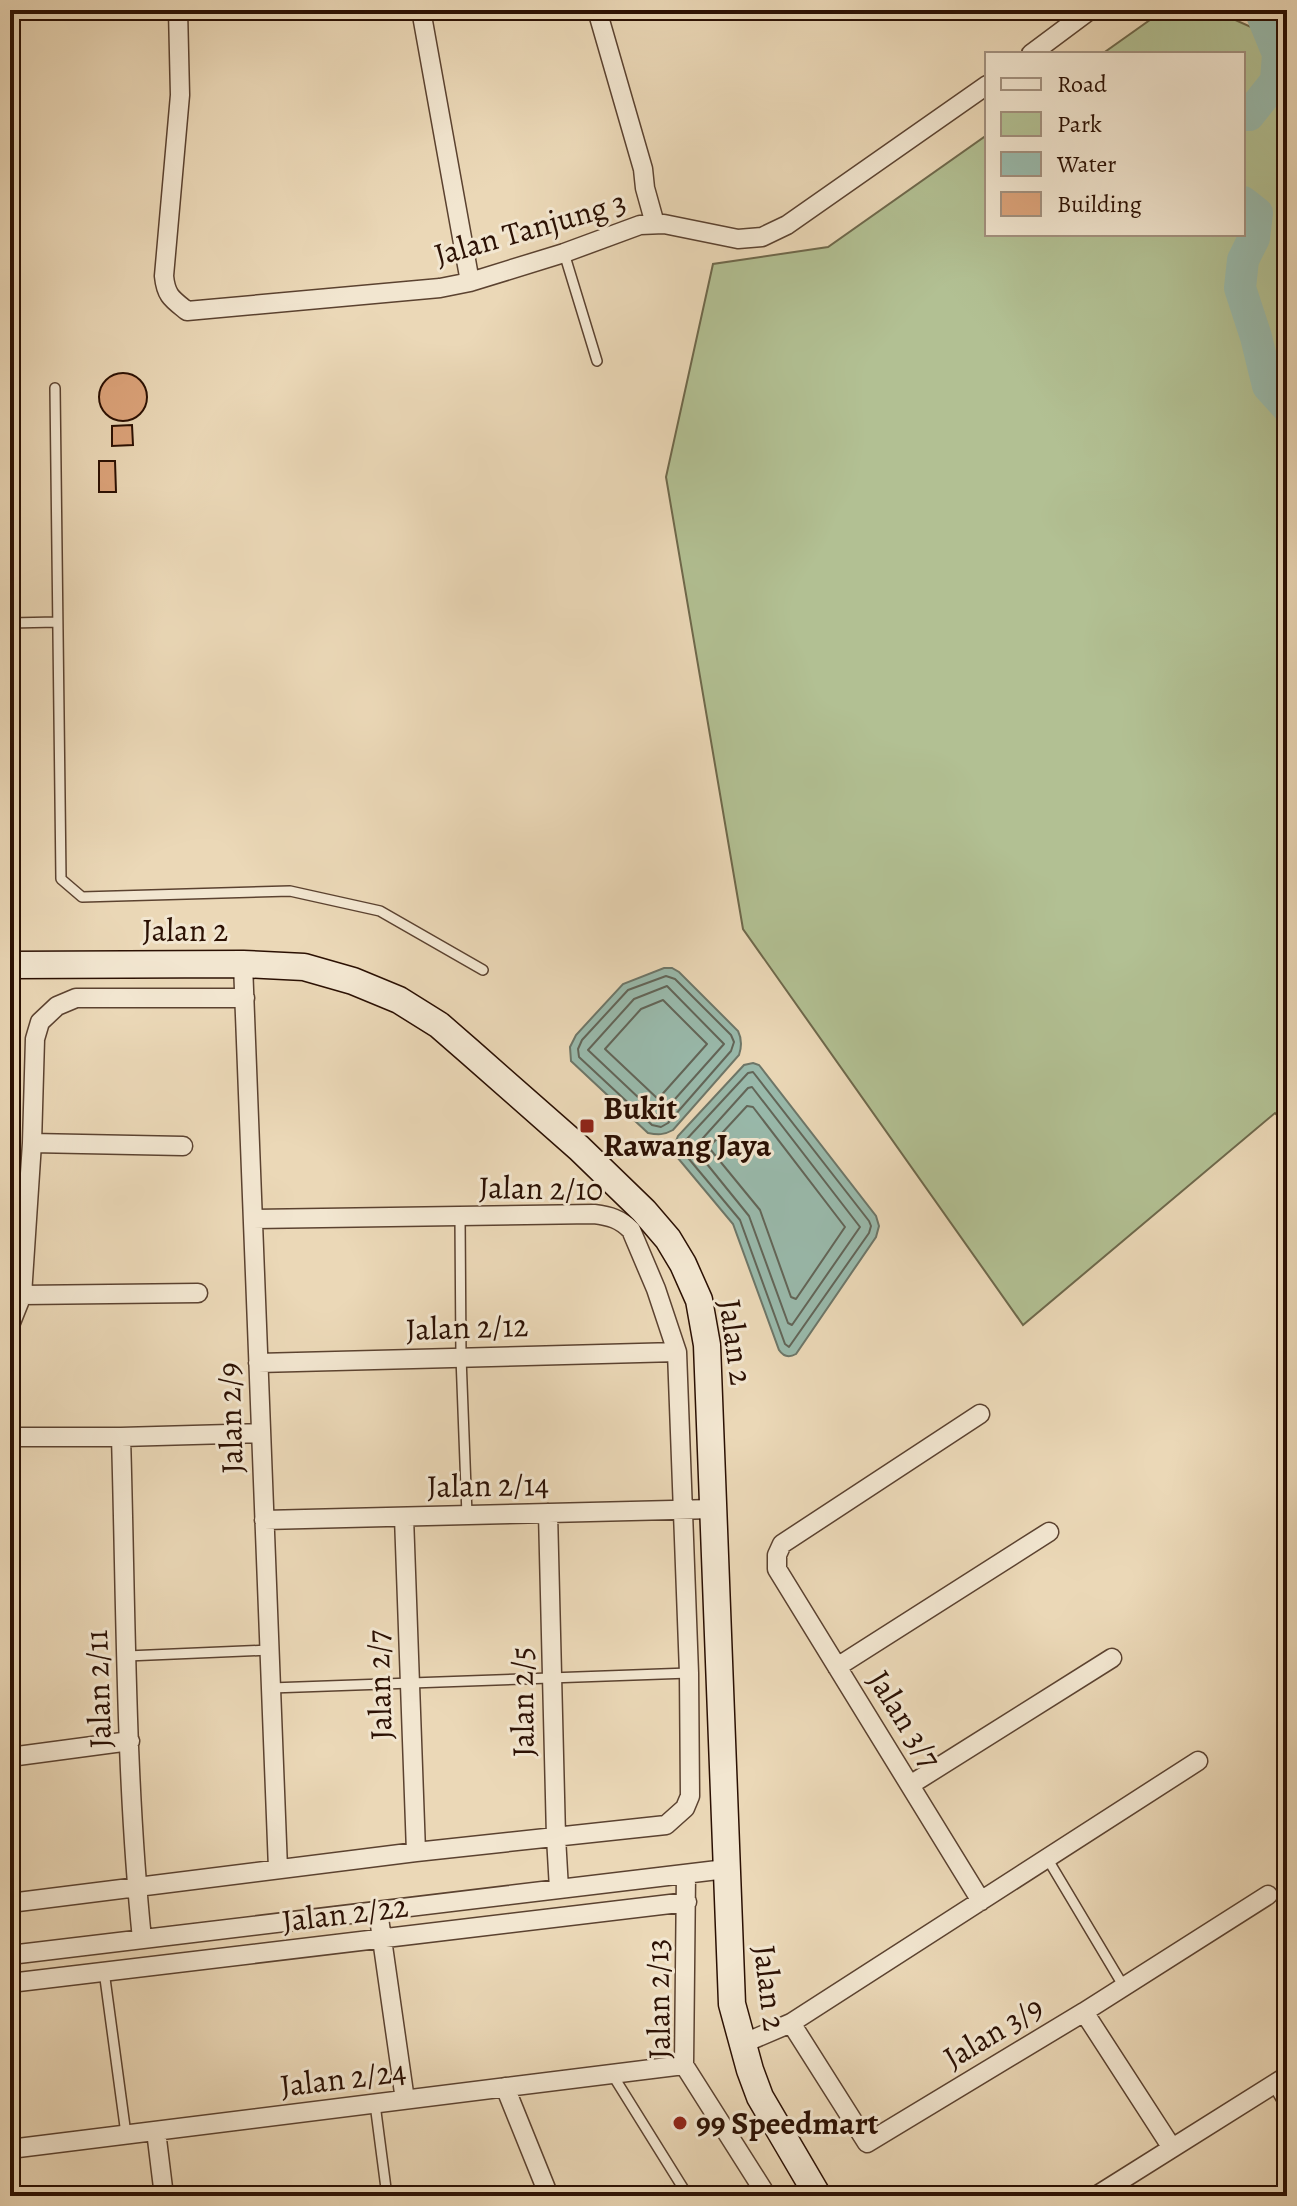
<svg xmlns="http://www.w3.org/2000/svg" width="1297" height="2206" font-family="Alegreya,serif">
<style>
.green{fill:#b2c093;stroke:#6e684b;stroke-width:2}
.water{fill:#99baac;stroke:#6d7668;stroke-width:2}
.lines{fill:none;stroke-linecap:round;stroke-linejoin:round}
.shore{stroke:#626558;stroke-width:2}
.river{stroke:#99baac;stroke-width:32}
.building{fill:#dca37a;stroke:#2b1003;stroke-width:2}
.lane-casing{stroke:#5b4230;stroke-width:12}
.street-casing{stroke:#5b4230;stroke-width:21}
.secondary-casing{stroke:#2b1003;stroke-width:29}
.lane{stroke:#f2e6d0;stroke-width:9}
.street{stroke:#f2e6d0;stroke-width:18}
.secondary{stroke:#f2e6d0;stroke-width:26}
.poi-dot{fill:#8f2418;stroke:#f2e6d0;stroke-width:3}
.labels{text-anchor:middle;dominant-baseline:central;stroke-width:6;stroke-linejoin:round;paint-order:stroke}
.street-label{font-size:32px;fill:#2b1003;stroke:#f2e6d0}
.poi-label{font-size:32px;font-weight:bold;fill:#2b1003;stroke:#f2e6d0;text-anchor:start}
</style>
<rect width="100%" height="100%" fill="#ebd8b7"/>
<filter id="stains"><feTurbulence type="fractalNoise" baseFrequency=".0025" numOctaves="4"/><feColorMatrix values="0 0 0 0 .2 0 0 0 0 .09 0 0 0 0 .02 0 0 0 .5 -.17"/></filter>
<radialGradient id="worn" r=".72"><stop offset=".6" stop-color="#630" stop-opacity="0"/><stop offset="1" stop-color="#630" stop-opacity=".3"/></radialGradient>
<path class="green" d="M1164,10H1213L1287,43V1125L1275,1113L1023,1325L743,929L666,477L713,264L828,247L987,135V234H1243V54H1102Z"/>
<path class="water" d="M664,968H672L679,972L738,1031C742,1039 742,1046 739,1055L673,1130C664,1135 658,1135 648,1133L571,1061L570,1047L576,1035L623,984Z
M753,1063L759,1065L876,1216L879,1226L876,1237L796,1354C789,1358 783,1356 779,1350L733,1224L677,1157L674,1146L678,1136L744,1065Z"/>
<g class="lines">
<path class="shore" d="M666,976L675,979L731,1035L734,1042L731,1051L668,1123L661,1127L652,1125L579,1057L578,1049L582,1040L628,990Z
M667,986L724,1044L659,1117L588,1050L634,999Z
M663,1000L707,1044L658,1099L605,1049L641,1009Z
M753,1072L869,1221L871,1226L869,1233L789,1347L785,1344L740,1220L684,1153L682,1148L685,1141L748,1073Z
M752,1087L860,1227L792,1325L788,1323L749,1216L694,1148L748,1088Z
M747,1106L753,1107L845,1227L796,1299L791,1297L760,1210L710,1149L711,1145Z"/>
<path class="river" d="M1243,115H1249L1276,81L1278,54L1260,10
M1243,202L1257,213L1254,238L1243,260L1240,288L1256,337L1268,386L1287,407"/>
</g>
<path class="building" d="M99 397a24 24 0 1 1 48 0a24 24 0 1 1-48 0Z
M132,425L133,445L112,446V426Z
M99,461H115L116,492H99Z"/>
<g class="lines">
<defs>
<path id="lane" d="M564,253L597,361
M55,388L61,879L82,897L290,891L380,911L483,970
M10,623L57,622
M460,1217L461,1357L467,1515
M127,1656L269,1650
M271,1688L689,1673
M1047,1858L1124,1987
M104,1971L126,2134
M612,2074L688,2196
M1273,2085L1287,2109
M375,2104L387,2196"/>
<path id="street" d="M178,10L180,95L164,276C166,296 172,299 187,311L440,288L470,282L564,253L640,225L664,224L738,239L762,237L787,225L987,85
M421,10L470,282
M597,10L643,169L645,188L655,224
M1031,54L1090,10
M243,964L278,1869
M32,1143L183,1146
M22,1295L198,1293
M10,1325L22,1295L32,1143L35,1039L40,1022L57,1006L76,998H245
M258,1363L677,1352
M980,1414L782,1544L777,1555V1569L981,1901
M10,1437H121L261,1433
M121,1437C126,1604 125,1773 142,1939
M548,1513L556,1837L559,1889
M404,1517L416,1852
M264,1520L713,1509
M837,1667L1049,1532
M10,1757L130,1741
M910,1785L1112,1658
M686,1874L684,2065L767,2196
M10,1903L416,1852L666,1825L685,1808L690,1796L689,1673L677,1352L656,1289L631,1230C620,1219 610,1216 594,1214L253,1219
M378,1911L405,2100
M10,1955L726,1869
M10,1983L687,1902
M1084,2012L1172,2148
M791,2023L867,2143L1084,2012L1268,1895
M742,2044L791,2023L1198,1761
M505,2087L549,2196
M156,2131L164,2196
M10,2149L684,2065
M1096,2196L1287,2076"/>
<path id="secondary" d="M10,965L243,964L304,967L353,981L399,1000L439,1025L470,1052L579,1148L644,1211L668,1239L683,1264L699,1300L707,1345L732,2004L750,2070L760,2097L818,2196"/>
</defs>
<use href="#lane" class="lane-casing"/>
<use href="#street" class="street-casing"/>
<use href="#secondary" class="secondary-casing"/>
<use href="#lane" class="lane"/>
<use href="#street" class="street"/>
<use href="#secondary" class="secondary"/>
</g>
<g class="poi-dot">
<rect x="579" y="1118" width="16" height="16" rx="4"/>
<circle cx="680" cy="2123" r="8"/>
</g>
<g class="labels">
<g class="street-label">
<text transform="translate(530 228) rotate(-16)">Jalan Tanjung 3</text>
<text x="185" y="930">Jalan 2</text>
<text transform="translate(541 1188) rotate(1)">Jalan 2/10</text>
<text transform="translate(467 1327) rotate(-2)">Jalan 2/12</text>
<text transform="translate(736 1342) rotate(82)">Jalan 2</text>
<text transform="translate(230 1418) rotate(-92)">Jalan 2/9</text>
<text transform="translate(488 1485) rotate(-1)">Jalan 2/14</text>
<text transform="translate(379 1685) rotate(-92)">Jalan 2/7</text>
<text transform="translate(98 1689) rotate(-92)">Jalan 2/11</text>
<text transform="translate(522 1702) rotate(-91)">Jalan 2/5</text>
<text transform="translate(905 1719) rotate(58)">Jalan 3/7</text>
<text transform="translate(345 1913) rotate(-7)">Jalan 2/22</text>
<text transform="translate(770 1988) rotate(83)">Jalan 2</text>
<text transform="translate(658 1999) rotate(-91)">Jalan 2/13</text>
<text transform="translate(993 2032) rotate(-31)">Jalan 3/9</text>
<text transform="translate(343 2078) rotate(-7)">Jalan 2/24</text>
</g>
<g class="poi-label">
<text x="603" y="1108">Bukit<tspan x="603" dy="37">Rawang Jaya</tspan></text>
<text x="696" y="2123">99 Speedmart</text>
</g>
</g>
<rect width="1297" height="2206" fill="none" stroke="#ebd8b7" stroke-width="40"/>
<rect x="12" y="12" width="1273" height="2182" fill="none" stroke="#2b1003" stroke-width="4"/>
<rect x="20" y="20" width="1257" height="2166" fill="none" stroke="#2b1003" stroke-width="2"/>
<rect x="985" y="52" width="260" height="184" fill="#f2e6d0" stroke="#a2907e" stroke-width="2"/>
<rect x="1001" y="78" width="40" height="12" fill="#f2e6d0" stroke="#a2907e" stroke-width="2"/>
<text x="1057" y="92" font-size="24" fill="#2b1003">Road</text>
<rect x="1001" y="112" width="40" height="24" fill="#b2c093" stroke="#a2907e" stroke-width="2"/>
<text x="1057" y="132" font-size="24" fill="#2b1003">Park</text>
<rect x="1001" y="152" width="40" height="24" fill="#99baac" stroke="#a2907e" stroke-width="2"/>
<text x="1057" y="172" font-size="24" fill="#2b1003">Water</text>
<rect x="1001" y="192" width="40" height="24" fill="#dca37a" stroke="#a2907e" stroke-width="2"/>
<text x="1057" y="212" font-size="24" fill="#2b1003">Building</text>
<rect width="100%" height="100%" filter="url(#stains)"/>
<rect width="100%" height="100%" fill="url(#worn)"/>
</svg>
